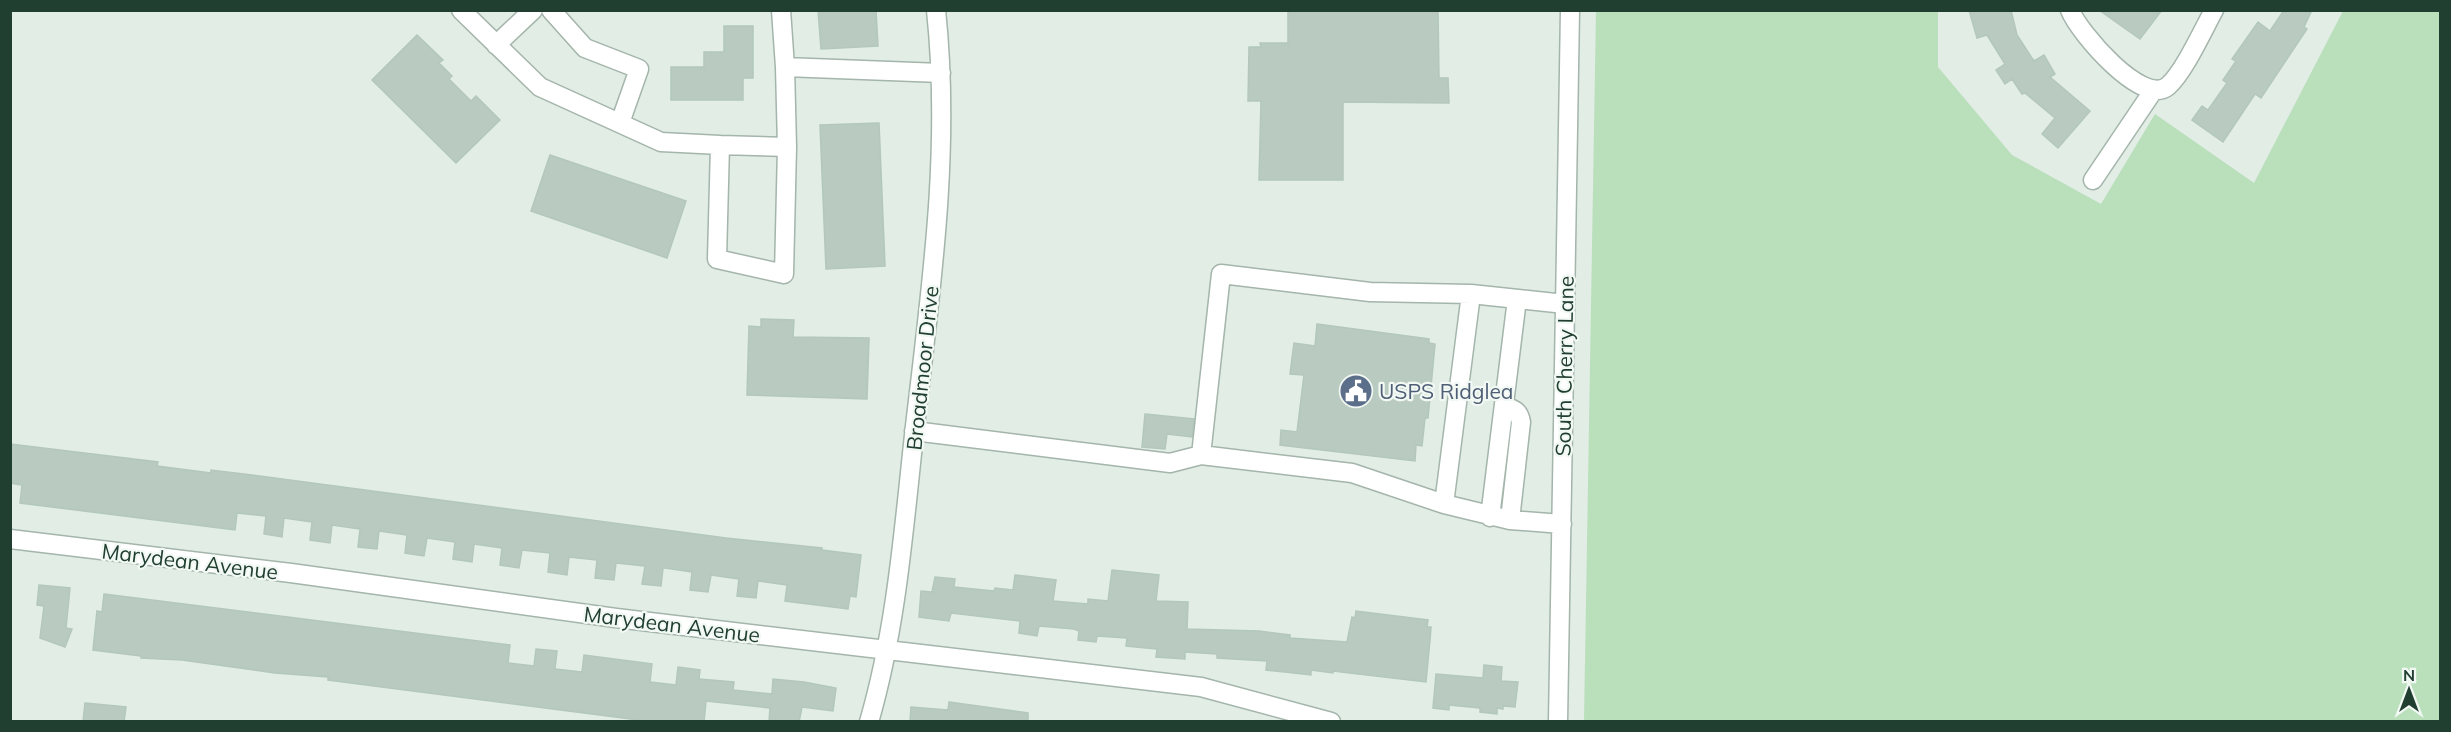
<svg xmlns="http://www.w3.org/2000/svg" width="2451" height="732" font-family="Mulish,sans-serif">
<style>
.green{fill:#b9dfbb}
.building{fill:#b9cbc0;stroke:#b3c7bb;stroke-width:1.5}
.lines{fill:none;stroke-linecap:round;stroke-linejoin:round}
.minor-casing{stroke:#a4b5ab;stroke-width:21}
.minor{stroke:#fff;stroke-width:18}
.labels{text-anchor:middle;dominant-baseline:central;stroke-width:4.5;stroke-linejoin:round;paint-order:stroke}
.street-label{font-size:21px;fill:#213f30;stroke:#f2f9f4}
.service-label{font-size:21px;fill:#4e5e75;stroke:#f2f9f4;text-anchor:start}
</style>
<rect width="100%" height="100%" fill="#e1ede5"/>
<path class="green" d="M1596,11H1938V67L2012,155L2101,204L2155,114L2254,183L2343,11H2440V721H1584Z"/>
<path class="building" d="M818,10H876L878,46L821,49Z
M1288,10H1438L1439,78H1448L1449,103L1343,102V180H1259L1261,101H1248L1249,47H1261L1260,43H1288Z
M1969,10H2011L2017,35L2034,61L2044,55L2055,74L2050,77L2090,111L2058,148L2042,134L2055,118L2025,93L2022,94L2012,79L2005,84L1996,70L2005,64L1987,35L1977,38Z
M2099,10H2162L2140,39Z
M2284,10H2312L2304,27L2307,29L2261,98L2255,94L2223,142L2192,120L2202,106L2208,110L2227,83L2223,80L2236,61L2232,59L2258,22L2270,31Z
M724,26H753V78H743V100H671V67H704V52H724Z
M417,35L443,60L439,63L452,76L449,79L471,101L476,96L500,120L456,163L372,80Z
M879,123L885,266L826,269L820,125Z
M550,155L686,201L667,258L531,211Z
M761,319L794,320L793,337L869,338L867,399L747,395L749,326L761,327Z
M1317,324L1429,339V343L1435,344L1428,418H1425L1422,446L1416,445L1415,461L1280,445L1281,430L1297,432L1304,375L1290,374L1294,343L1315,346Z
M1145,414L1194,419L1192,437L1167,434L1165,449L1142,447Z
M10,444L158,462L157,466L211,473V470L252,475L726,538L822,548V550L861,555L856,597L850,596L848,609L785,601L787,585L758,581L756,598L737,596L739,579L711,575L708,592L690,590L692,572L665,568H663L661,586L642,584L645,566L616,563L614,580L595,578L597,560L569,557L567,575L548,572L550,553L522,550L519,568L500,565L502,548L474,544L472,562L453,559L455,542L427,538L424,556L405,553L407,535L379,531L377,549L358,547L360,529L332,525L330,543L310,540L312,522L284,518L282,537L264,534L266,516L237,513L235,530L20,503L22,485L10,483Z
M1112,570L1159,575L1156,601L1188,602L1187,629L1259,631L1290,635V638L1347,642L1352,617L1355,618L1356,611L1428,620L1427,627H1431L1430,640L1426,682L1333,671V673L1311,670V675L1285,672L1266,670L1267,661L1217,658V654L1185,652V659L1156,657L1157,649L1126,646L1127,638L1097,636L1096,642L1078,640L1079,631L1074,629L1039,626L1037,636L1019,633L1020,621L951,613L949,621L919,617L921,591L932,592L935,577L955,579L954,587L994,591L995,588L1013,590L1015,575L1056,580L1053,601L1088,604V599L1108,601Z
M39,585L70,588L66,628L72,629L65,647L40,638L44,606L37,605Z
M104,594L510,645L508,663L534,666L536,649L557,651L555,669L582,672L584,655L652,664L650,682L676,685L678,667L700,670L699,679L734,682L733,690L772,694L773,679L804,682L836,688L833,711L802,707L799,722H769L770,708L706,701L704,722H654L328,680V677L275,673L182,660L141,658V656L93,650L97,611L102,612Z
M1484,665L1502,667L1501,681L1518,682L1515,707L1503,706V709L1497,708V714L1480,712V708L1449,705V710L1433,708L1436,674L1483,678Z
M949,702L1028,713V722H910L911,707L948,710Z
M85,703L126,707L124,722H83Z"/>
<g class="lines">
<defs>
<path id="minor" d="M461,10L540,87L661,142L720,145
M551,10L585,48L639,69L620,123
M781,10L785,67L941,73
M2070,10C2079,33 2143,107 2168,86C2184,72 2203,30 2214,10
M496,45L533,10
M785,67L787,147L784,274L717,259L720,145L787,147
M2093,180L2153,91
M1504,406C1514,409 1519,411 1521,422L1510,520
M914,431L1170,463L1201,455L1352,473L1444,504
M1201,455L1221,274L1370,292L1471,294
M1490,517L1517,299
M1562,524L1510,520L1444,504L1471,294L1565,304
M10,539L291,573L616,618L1201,687L1331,722
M869,722C897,626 904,525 915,426C931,288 951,150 936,10
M1558,722L1570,10"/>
</defs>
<use href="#minor" class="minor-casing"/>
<use href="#minor" class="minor"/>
</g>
<defs>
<symbol id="civic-disc" viewBox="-11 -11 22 22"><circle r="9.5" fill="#5c6f8a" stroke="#f2f9f4"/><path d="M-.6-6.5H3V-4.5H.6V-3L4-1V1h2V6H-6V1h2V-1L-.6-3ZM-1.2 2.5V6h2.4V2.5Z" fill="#fff"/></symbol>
</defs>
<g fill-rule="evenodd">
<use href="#civic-disc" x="1337" y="372" width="38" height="38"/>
</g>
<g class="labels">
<g class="street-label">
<text transform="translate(1564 366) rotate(-89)">South Cherry Lane</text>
<text transform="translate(922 368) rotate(-84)">Broadmoor Drive</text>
<text transform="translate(190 561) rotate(7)">Marydean Avenue</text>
<text transform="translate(672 624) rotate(7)">Marydean Avenue</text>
</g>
<g class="service-label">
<text x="1379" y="391">USPS Ridglea</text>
</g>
</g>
<rect width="2451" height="732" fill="none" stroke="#213f30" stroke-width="24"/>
<g transform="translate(2409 690)" stroke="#f2f9f4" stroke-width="4.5" paint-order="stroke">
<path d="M0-4.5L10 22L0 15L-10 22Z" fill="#213f30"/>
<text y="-9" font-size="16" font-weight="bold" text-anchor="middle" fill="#213f30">N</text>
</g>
</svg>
